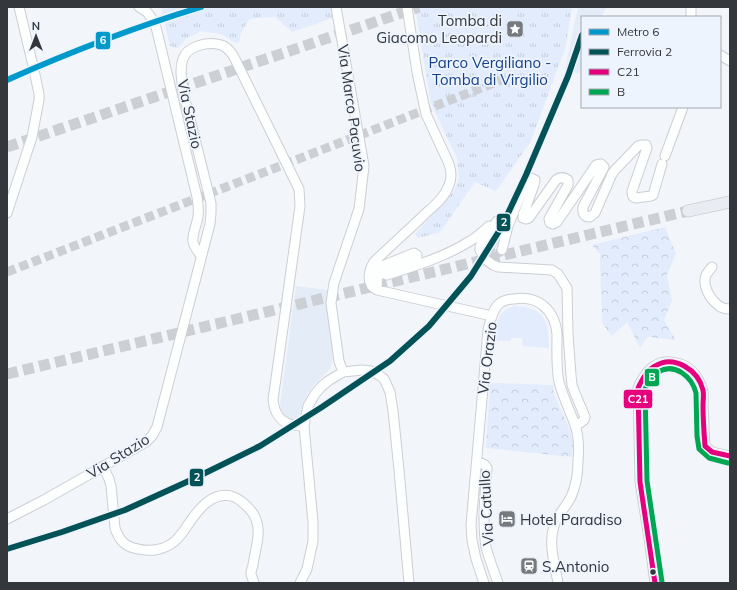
<svg xmlns="http://www.w3.org/2000/svg" width="737" height="590" font-family="Mulish,sans-serif">
<style>
.built{fill:#e4ecf8}
.grass{fill:url(#grass-tufts)}
.forest{fill:url(#forest-crowns)}
.garden{fill:#e2ecfc}
.lines{fill:none;stroke-linecap:round;stroke-linejoin:round}
.minor-tunnel{stroke:#cccfd4;stroke-width:9;stroke-dasharray:9 4.5;stroke-linecap:butt}
.major-tunnel{stroke:#cccfd4;stroke-width:11;stroke-dasharray:11 5.5;stroke-linecap:butt}
.minor-casing{stroke:#ccced3;stroke-width:11}
.major-casing{stroke:#cecfd3;stroke-width:13}
.minor{stroke:#fdfefe;stroke-width:9}
.major{stroke:#e9ecf2;stroke-width:11}
.bus-1-casing{stroke:#eef4fd;stroke-width:8}
.bus-2-casing{stroke:#eef4fd;stroke-width:8}
.bus-1{stroke:#e5007d;stroke-width:5}
.bus-2{stroke:#00a651;stroke-width:5}
.rail-1-casing{stroke:#eef4fd;stroke-width:9}
.rail-1{stroke:#025257;stroke-width:6}
.metro-1-casing{stroke:#eef4fd;stroke-width:9}
.metro-1{stroke:#09c;stroke-width:6}
.bus-dot{fill:#34373c;stroke:#eef4fd;stroke-width:1.5}
.labels{text-anchor:middle;dominant-baseline:central;stroke-width:3.5;stroke-linejoin:round;paint-order:stroke}
.poi-label{font-size:15px;fill:#34373c;stroke:#eef4fd;text-anchor:start}
.park-label{font-size:15px;fill:#154088;stroke:#eef4fd}
.street-label{font-size:15px;fill:#34373c;stroke:#eef4fd}
.line-badge{stroke:#eef4fd;stroke-width:1.5}
.badge-label{font-size:11px;text-anchor:middle;font-weight:bold;fill:#fff}
</style>
<defs>
<pattern id="grass-tufts" width="24" height="20" patternUnits="userSpaceOnUse"><rect width="24" height="20" fill="#e2ecfc"/><path d="M3 7l-1-3M5 7V3M7 7l1-3M15 17l-1-3M17 17v-4M19 17l1-3" fill="none" stroke="#c2cbd9"/></pattern>
<pattern id="forest-crowns" width="20" height="18" patternUnits="userSpaceOnUse"><rect width="20" height="18" fill="#e2ecfc"/><path d="M2 6a3 3 0 1 1 6 0M12 15a3 3 0 1 1 6 0" fill="none" stroke="#c2cbd9"/></pattern>
</defs>
<rect width="100%" height="100%" fill="#f2f5fa"/>
<path class="built" d="M578,7H606L602,17H582V66L579,74L565,69Z
M296,286L328,290V313L333,358L330,369L312,387L307,395L303,403L300,414L296,421L290,420L282,411L280,404Z"/>
<path class="grass" d="M161,7H331L332,18L292,32L275,17L249,19L241,33L239,43L233,42L222,34L201,31L186,39L178,48L170,46Z
M415,7H572L566,46L531,141L496,191L475,182L440,232L418,238L415,234L454,191L459,178L457,158L431,104Z"/>
<path class="forest" d="M665,227L676,254L667,275L672,300L664,320L676,340L647,337L640,348L627,322L612,336L602,323L600,254L592,245Z
M490,383L553,385L554,394L570,430L573,441L572,457L486,448Z"/>
<path class="garden" d="M515,306C529,307 543,310 547,326C549,332 548,341 549,348L523,346L522,338H511L510,341H495C496,324 496,311 515,306Z"/>
<g class="lines">
<path class="minor-tunnel" d="M491,244L490,249L492,253C496,254 499,254 502,250
M7,272L507,78"/>
<path class="major-tunnel" d="M7,147L419,7
M7,374L688,211"/>
<defs>
<path id="minor" d="M139,7L147,12L155,23L197,197C198,203 199,210 198,216C197,225 192,233 193,242C194,247 198,251 201,256
M336,7L364,166L359,209L334,283L331,303L339,361L343,372
M407,7L417,72L426,114L449,164C451,170 452,178 449,185C445,197 435,205 426,213C409,230 391,245 374,262C368,271 366,285 377,290L492,316
M691,7V17
M720,55L730,61
M665,156L683,107
M7,213L32,137L39,100V94L34,70L19,7
M497,221L480,246V250L485,259L493,265L498,267L552,270L558,274L567,288L568,334L571,375L572,385L575,393L585,417L584,420L576,426
M491,244L500,225V222L498,221
M502,250L508,226L526,182L529,179L531,178L535,180L534,185L523,215V218L526,219L529,218L556,180C560,177 564,177 568,180V185L549,219L550,223L553,224L557,222L596,165L601,164L604,167L603,169L583,207C582,213 584,217 590,217L595,213L612,174L615,170L638,146L641,145H646L647,148L632,191C632,195 632,197 636,198L651,196L653,195L662,164
M712,267C710,269 708,272 706,275C702,286 710,299 718,305C721,308 726,309 730,309
M377,290L378,271L382,266L414,253L417,255V258L387,268L384,270V274L387,275C415,266 445,257 470,241C477,237 483,231 489,226
M477,461L485,465L487,468C485,493 482,523 486,547C489,559 494,571 498,583
M103,466L109,479L111,486L115,528C119,540 125,547 138,549C150,552 165,550 175,541C178,539 180,535 183,532C194,516 208,491 231,496C239,498 249,507 254,515C263,532 255,548 253,565C252,568 251,572 251,574C252,577 253,580 254,583
M7,519L44,500L146,442L152,436L157,427L210,224L211,213V203L183,91C182,80 179,69 183,59C187,46 208,41 221,45C226,46 229,50 233,55L299,189L300,206L273,400C275,419 285,426 304,426
M300,583L307,569L313,541V522L304,426L308,406L315,394L321,387L328,381L343,372L362,370L371,371L379,375L384,379L386,383L390,392L393,411L399,470L409,583
M484,583L476,559L472,540L471,525L488,330C490,322 492,312 497,306C501,301 508,299 514,299C538,295 555,310 557,334C557,348 556,369 559,382C563,397 570,411 575,425C579,436 579,449 578,461C578,473 576,486 571,497C566,507 557,515 554,526C548,544 555,565 558,583
M655,583L649,538L640,482L638,388C643,376 651,364 665,362C669,361 673,363 677,363C690,366 698,376 702,388C704,393 703,400 703,406C704,419 704,433 705,446L712,452L730,456"/>
<path id="major" d="M688,211L730,202"/>
</defs>
<use href="#minor" class="minor-casing"/>
<use href="#major" class="major-casing"/>
<use href="#minor" class="minor"/>
<use href="#major" class="major"/>
<defs>
<path id="bus-1" d="M655,583L640,482L638,388C642,380 646,371 655,366C674,354 698,370 703,390C704,395 703,400 703,406C703,419 704,433 705,446L712,452L730,456"/>
<path id="bus-2" d="M662,582L647,481L645,389C648,383 652,376 658,372C675,362 692,377 696,393L697,436L699,449L709,458L728,463"/>
</defs>
<use href="#bus-1" class="bus-1-casing"/>
<use href="#bus-2" class="bus-2-casing"/>
<use href="#bus-1" class="bus-1"/>
<use href="#bus-2" class="bus-2"/>
<defs>
<path id="rail-1" d="M7,549L62,532L125,510L191,480L260,446L322,407L390,361L429,326L471,276L501,228L526,175L568,76L582,35"/>
</defs>
<use href="#rail-1" class="rail-1-casing"/>
<use href="#rail-1" class="rail-1"/>
<defs>
<path id="metro-1" d="M7,80C70,52 135,27 201,7"/>
</defs>
<use href="#metro-1" class="metro-1-casing"/>
<use href="#metro-1" class="metro-1"/>
</g>
<defs>
<symbol id="sight-square" viewBox="-11 -11 22 22"><rect x="-9" y="-9" width="18" height="18" rx="4" fill="#767a7e" stroke="#eef4fd"/><path d="M0-6L1.8-2.2L6-1.7L2.9 1.2L3.7 5.4L0 3.3L-3.7 5.4L-2.9 1.2L-6-1.7L-1.8-2.2Z" fill="#fff"/></symbol>
<symbol id="hotel-square" viewBox="-11 -11 22 22"><rect x="-9" y="-9" width="18" height="18" rx="4" fill="#767a7e" stroke="#eef4fd"/><path d="M-6-4.5h1.5V1H6V5H4.5V3h-9V5H-6ZM-4 0a1.8 1.8 0 1 1 3.6 0ZM.5 0V-2.5h3Q6-2.5 6 0Z" fill="#fff"/></symbol>
<symbol id="station-square" viewBox="-11 -11 22 22"><rect x="-9" y="-9" width="18" height="18" rx="4" fill="#767a7e" stroke="#eef4fd"/><path d="M-3-6H3Q5-6 5-4V2Q5 4 3 4L4.5 6H3L1.5 4h-3L-3 6H-4.5L-3 4Q-5 4-5 2V-4Q-5-6-3-6ZM-3.5-4v3h7v-3ZM-3.5 1v1.5H-2V1ZM2 1v1.5H3.5V1Z" fill="#fff"/></symbol>
</defs>
<g fill-rule="evenodd">
<use href="#sight-square" x="505" y="19" width="20" height="20"/>
<use href="#hotel-square" x="497" y="509" width="20" height="20"/>
<use href="#station-square" x="519" y="556" width="20" height="20"/>
</g>
<circle class="bus-dot" cx="653" cy="572" r="3.5"/>
<g class="labels">
<g class="poi-label">
<text x="502" y="20" text-anchor="end">Tomba di<tspan x="502" dy="17">Giacomo Leopardi</tspan></text>
<text x="520" y="519">Hotel Paradiso</text>
<text x="542" y="566">S.Antonio</text>
</g>
<g class="park-label">
<text x="490" y="62">Parco Vergiliano -<tspan x="490" dy="17">Tomba di Virgilio</tspan></text>
</g>
<g class="street-label">
<text transform="translate(352 108) rotate(82)">Via Marco Pacuvio</text>
<text transform="translate(190 114) rotate(78)">Via Stazio</text>
<text transform="translate(487 358) rotate(-83)">Via Orazio</text>
<text transform="translate(118 456) rotate(-32)">Via Stazio</text>
<text transform="translate(486 508) rotate(-93)">Via Catullo</text>
</g>
</g>
<g class="line-badge">
<rect x="95" y="31" width="16" height="19" rx="4" fill="#09c"/>
<rect x="496" y="213" width="15" height="19" rx="4" fill="#025257"/>
<rect x="644" y="368" width="16" height="19" rx="4" fill="#00a651"/>
<rect x="623" y="389" width="30" height="20" rx="4" fill="#e5007d"/>
<rect x="189" y="468" width="15" height="19" rx="4" fill="#025257"/>
</g>
<g class="badge-label">
<text x="103" y="44">6</text>
<text x="504" y="226">2</text>
<text x="652" y="381">B</text>
<text x="638" y="403">C21</text>
<text x="197" y="481">2</text>
</g>
<rect width="737" height="590" fill="none" stroke="#34373c" stroke-width="16"/>
<rect x="581" y="16" width="140" height="92" fill="#eef4fd" stroke="#a4a8b0"/>
<rect x="589" y="29" width="20" height="6" fill="#0099cc" stroke="#a4a8b0"/>
<text x="617" y="36" font-size="12" fill="#34373c">Metro 6</text>
<rect x="589" y="49" width="20" height="6" fill="#025257" stroke="#a4a8b0"/>
<text x="617" y="56" font-size="12" fill="#34373c">Ferrovia 2</text>
<rect x="589" y="69" width="20" height="6" fill="#e5007d" stroke="#a4a8b0"/>
<text x="617" y="76" font-size="12" fill="#34373c">C21</text>
<rect x="589" y="89" width="20" height="6" fill="#00a651" stroke="#a4a8b0"/>
<text x="617" y="96" font-size="12" fill="#34373c">B</text>
<g transform="translate(36 36)" stroke="#eef4fd" stroke-width="3" paint-order="stroke">
<path d="M0-3L7 15L0 10L-7 15Z" fill="#34373c"/>
<text y="-6" font-size="11" font-weight="bold" text-anchor="middle" fill="#34373c">N</text>
</g>
</svg>
